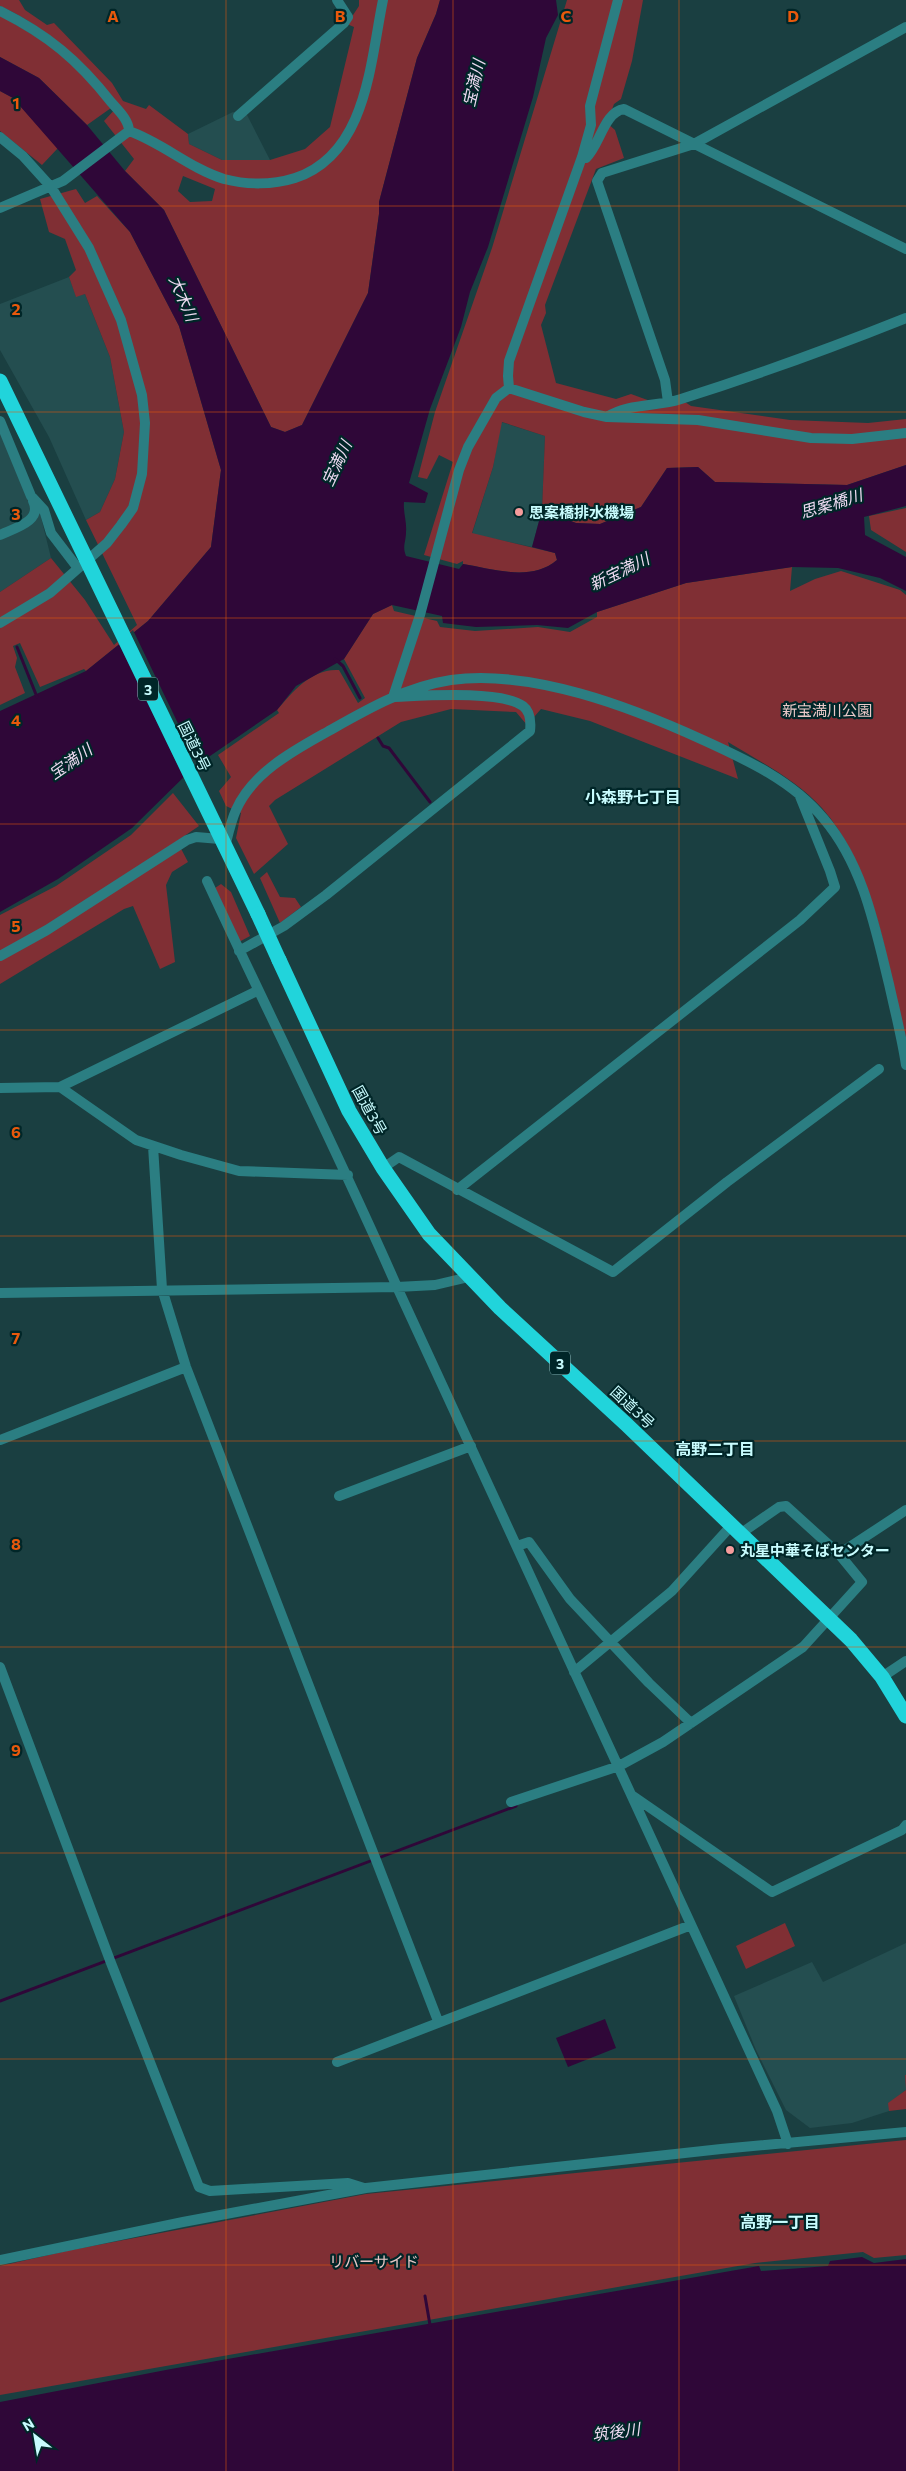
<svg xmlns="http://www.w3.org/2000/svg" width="906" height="2471" font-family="Commissioner,'Noto Sans JP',sans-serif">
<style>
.built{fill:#244e50}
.green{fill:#802f34;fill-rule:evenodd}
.water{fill:#2f0738}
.pier{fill:#1a3f41}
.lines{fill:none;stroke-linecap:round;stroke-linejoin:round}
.stream{stroke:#2f0738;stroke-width:3}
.minor{stroke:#2b7e82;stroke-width:10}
.highway{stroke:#21d4db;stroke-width:15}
.highway-bridge{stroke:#21d4db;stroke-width:15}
.grid{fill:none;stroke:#e8590c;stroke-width:1;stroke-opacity:0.55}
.poi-dot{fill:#f59b9b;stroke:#002628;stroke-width:2}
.labels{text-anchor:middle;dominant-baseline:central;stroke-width:4.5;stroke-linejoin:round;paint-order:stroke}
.shield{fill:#002628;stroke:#8cbcbe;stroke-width:1}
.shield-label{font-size:14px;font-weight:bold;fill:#c8fcfe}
.poi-label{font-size:15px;font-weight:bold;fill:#c8fcfe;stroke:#002628;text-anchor:start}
.park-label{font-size:15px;fill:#eac9c8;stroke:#002628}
.street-label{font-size:15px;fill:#c8fcfe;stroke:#002628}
.water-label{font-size:16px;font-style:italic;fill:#eedbf2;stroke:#002628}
.neighbourhood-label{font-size:16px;font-weight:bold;fill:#c8fcfe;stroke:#002628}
.grid-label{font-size:16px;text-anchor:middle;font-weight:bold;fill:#e8590c;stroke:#002628;stroke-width:4.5;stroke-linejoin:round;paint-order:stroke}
</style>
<rect width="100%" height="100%" fill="#1a3f41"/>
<path class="built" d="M233,112L247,115L270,160H222L189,144L188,134Z
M69,277L76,296L85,294L110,357L124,432L115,479L100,512L86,520L49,437L0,350V304Z
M501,422L545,436L542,510L532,547L472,534L493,467Z
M0,432L26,495L40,513L51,558L0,592Z
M906,1943V2090L889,2103V2111L852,2123L810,2128L786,2110L756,2050L734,1996L812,1962L823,1982Z"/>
<path class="green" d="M0,0H19L25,10L47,25L54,23L112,83L123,101L146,109L149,105L188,134L189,144L222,160H270L305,149L330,127L354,27L347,24L359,6V0H440L436,14L417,58L379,202V214L368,293L302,425L285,432L271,427L164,210L125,171L134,159L104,121L118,106C82,64 52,29 0,6ZM183,176L215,189L212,201L190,202L178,191Z
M567,0H643L632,61L621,99L614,104L607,123L615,130L624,158L596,169L545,305L546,313L541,325L556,383L616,399L631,394L664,406L685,402L691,406L790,420L868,423L906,419V465L847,485L715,482L698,467L667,468L641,507L600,524L576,523L542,510L545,436L502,422L493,467L472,533L555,553L557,560C531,582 494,569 463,564V561L457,564L424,555L453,462L439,455L427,479L418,477L435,412L492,248Z
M0,15L73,59L111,108L87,125L39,78L0,57Z
M0,91L13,98L58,148L42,165L0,131Z
M76,189L85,203L97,196L130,232L179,326L221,470L211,547L148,621L86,671L84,669L40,687L20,643L13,646L17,658L15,667L25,693L0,705V592L51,558L85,600L114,645L137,625L86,520L100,512L115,479L124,432L110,357L85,294L76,297L69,277L76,270L65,239L49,232L40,199Z
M906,508V552L871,530L869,516Z
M792,567L790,591L815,579L841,571L900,590L906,595V1050C890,972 876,869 822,808C797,780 759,761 728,742L738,779L590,721L541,709L527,725L516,712L451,709L401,722L275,800L269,806L288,844L254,874L236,838L241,813L226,806L219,791L231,777L218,755L279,713L277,710C293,691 312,668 339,670L358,703L365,698L344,659L373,614L392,605L394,611L437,621L440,627L475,631L538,627L570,632L597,617V612L686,583Z
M173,793L199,826L177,841L188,862L172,872L166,885L175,962L160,969L133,906L124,909L0,984V915L56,886L131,835Z
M267,872L280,897L295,898L301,907L280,923L260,878Z
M221,884L231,892L250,936L239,942L215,888Z
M785,1923L795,1946L746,1969L736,1946Z
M905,2075H906V2109L889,2111L888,2103L906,2090Z
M906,2140V2255L874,2258L863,2252L755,2263L0,2395V2266L71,2250L366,2194Z"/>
<path class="water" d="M440,0H556L558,15L546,38L533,97L488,247L470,292L461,327L430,409L409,483L428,493L425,503L404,502C403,512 407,522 406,532C406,542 402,546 406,556L459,569L463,564C494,569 531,582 557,560L555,553L532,547L542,510L576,523L600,524L641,507L667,468L698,467L715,482L847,485L906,465V506L864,517L865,535L906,557V591L880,578L838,568L792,567L686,583L597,612L568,628L537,625L476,627L443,623L442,616L392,605L373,614L344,659L296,686L277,710L194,767L132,828L58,879L0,912V711L86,671L148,621L211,547L221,470L179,326L130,232L13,98L0,91V57L39,78L87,125L125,171L164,210L271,427L285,432L302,425L368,293L379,214V202L417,58L436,14Z
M605,2019L616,2048L568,2067L556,2038Z
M862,2257L874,2263L906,2259V2471H0V2402L171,2369L759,2266L761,2271L828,2266L830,2261Z"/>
<path class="pier" d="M133,630L199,767L185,780L118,642Z"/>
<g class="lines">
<path class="stream" d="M17,647L37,697
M335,659L343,666L360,698
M378,738L383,746L389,748L430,802
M0,2001L516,1806
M425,2296L430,2325"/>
<path class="minor" d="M0,11C48,35 78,60 111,102C118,110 129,120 129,131
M238,116L344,23L348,17L337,0
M129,131C163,143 189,168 224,179C247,185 273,185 295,178C367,154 370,63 383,0
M0,137L23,156L51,187L89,248L121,320L142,395L145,423L142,474L133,508L121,525L107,543L50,593L0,623
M582,157L586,158C600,145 604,112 624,109L906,249
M0,208L63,181L129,131
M509,388L508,376L509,361L582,157L591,125L590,106L618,0
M668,402L665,380L597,181L602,173L694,144L906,27
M607,417C629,403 657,407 681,399C757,375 831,348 906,318
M0,421L31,496L44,510L51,533L77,567
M0,535C15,528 43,521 33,501
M225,847C228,835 231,821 236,810C252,773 293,751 327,732C366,710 405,687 451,680C532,669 631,707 703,740C747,760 793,781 824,819C863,865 875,927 889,984C895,1011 902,1038 906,1065
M239,951L284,926L326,895L530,731C531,722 531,712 523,706C501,690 421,696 393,697L420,615L459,470L468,447L496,398L509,388L584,412L607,417L698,420L811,438L852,439L906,433
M0,956L47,930L187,840L196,837L220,839
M60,1087L136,1140L181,1155L239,1171L348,1175
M0,1088L60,1087L257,991
M153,1146L162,1289L186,1367L438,2021
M383,1168L399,1157L613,1272L727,1182L879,1069
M457,1190L800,920L835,887L830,871L799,794
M469,1277L435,1285L397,1287L777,2111L788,2144
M0,1293L397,1287C337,1150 270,1017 207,881
M0,1440L186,1367
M339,1496L471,1446
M740,1534L779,1507L786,1506L839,1554
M517,1546L529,1542L570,1599L649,1683L691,1723
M0,1667L111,1963L199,2187L210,2191L348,2183L364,2188
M574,1672L672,1591L731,1526
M882,1677L906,1661
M633,1796L772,1892L902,1830L906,1825
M511,1802L619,1766L663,1742L803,1647L862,1582L839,1554L906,1510
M337,2062L691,1925
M0,2260L183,2222L366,2188L721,2149L906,2132"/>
<path class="highway" d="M0,381L258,914
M279,960L349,1111L383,1168L429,1234L500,1308L626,1424L851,1640L882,1677L906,1716"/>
<path class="highway-bridge" d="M258,914L279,960"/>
</g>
<path class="grid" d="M226,0V2471M453,0V2471M679,0V2471M0,206H906M0,412H906M0,618H906M0,824H906M0,1030H906M0,1236H906M0,1441H906M0,1647H906M0,1853H906M0,2059H906M0,2265H906"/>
<g class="poi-dot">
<circle cx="519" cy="512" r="5"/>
<circle cx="730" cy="1550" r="5"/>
</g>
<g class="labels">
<g class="shield">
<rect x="138" y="677.5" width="20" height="23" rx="4"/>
<rect x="550" y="1351.5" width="20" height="23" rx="4"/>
</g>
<g class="shield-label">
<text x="148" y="689">3</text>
<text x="560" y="1363">3</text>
</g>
<g class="poi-label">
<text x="529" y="512">思案橋排水機場</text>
<text x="740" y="1550">丸星中華そばセンター</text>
</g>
<g class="park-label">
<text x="827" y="710">新宝満川公園</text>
<text x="374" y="2261">リバーサイド</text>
</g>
<g class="street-label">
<text transform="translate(195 746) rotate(64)">国道3号</text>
<text transform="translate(370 1110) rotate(61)">国道3号</text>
<text transform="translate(633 1407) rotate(43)">国道3号</text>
</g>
<g class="water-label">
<text transform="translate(473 83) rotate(-77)">宝満川</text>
<text transform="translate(184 298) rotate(67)">大木川</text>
<text transform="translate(336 463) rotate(-65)">宝満川</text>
<text transform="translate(831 503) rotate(-17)">思案橋川</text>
<text transform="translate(619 571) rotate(-26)">新宝満川</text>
<text transform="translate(70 761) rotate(-35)">宝満川</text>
<text transform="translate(616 2431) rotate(-7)">筑後川</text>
</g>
<g class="neighbourhood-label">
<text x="633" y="796">小森野七丁目</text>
<text x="715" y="1448">高野二丁目</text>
<text x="780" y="2221">高野一丁目</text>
</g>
</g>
<g class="grid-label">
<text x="113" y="22">A</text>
<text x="340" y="22">B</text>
<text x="566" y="22">C</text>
<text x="793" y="22">D</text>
<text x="16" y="109">1</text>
<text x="16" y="315">2</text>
<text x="16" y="520">3</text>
<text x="16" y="726">4</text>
<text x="16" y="932">5</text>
<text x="16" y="1138">6</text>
<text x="16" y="1344">7</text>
<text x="16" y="1550">8</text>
<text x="16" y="1756">9</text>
</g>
<g transform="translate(35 2436) rotate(329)" stroke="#002628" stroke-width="4" paint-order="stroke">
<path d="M0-4L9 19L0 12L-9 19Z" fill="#c8fcfe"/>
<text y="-8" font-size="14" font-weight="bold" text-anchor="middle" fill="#c8fcfe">N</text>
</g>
</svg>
